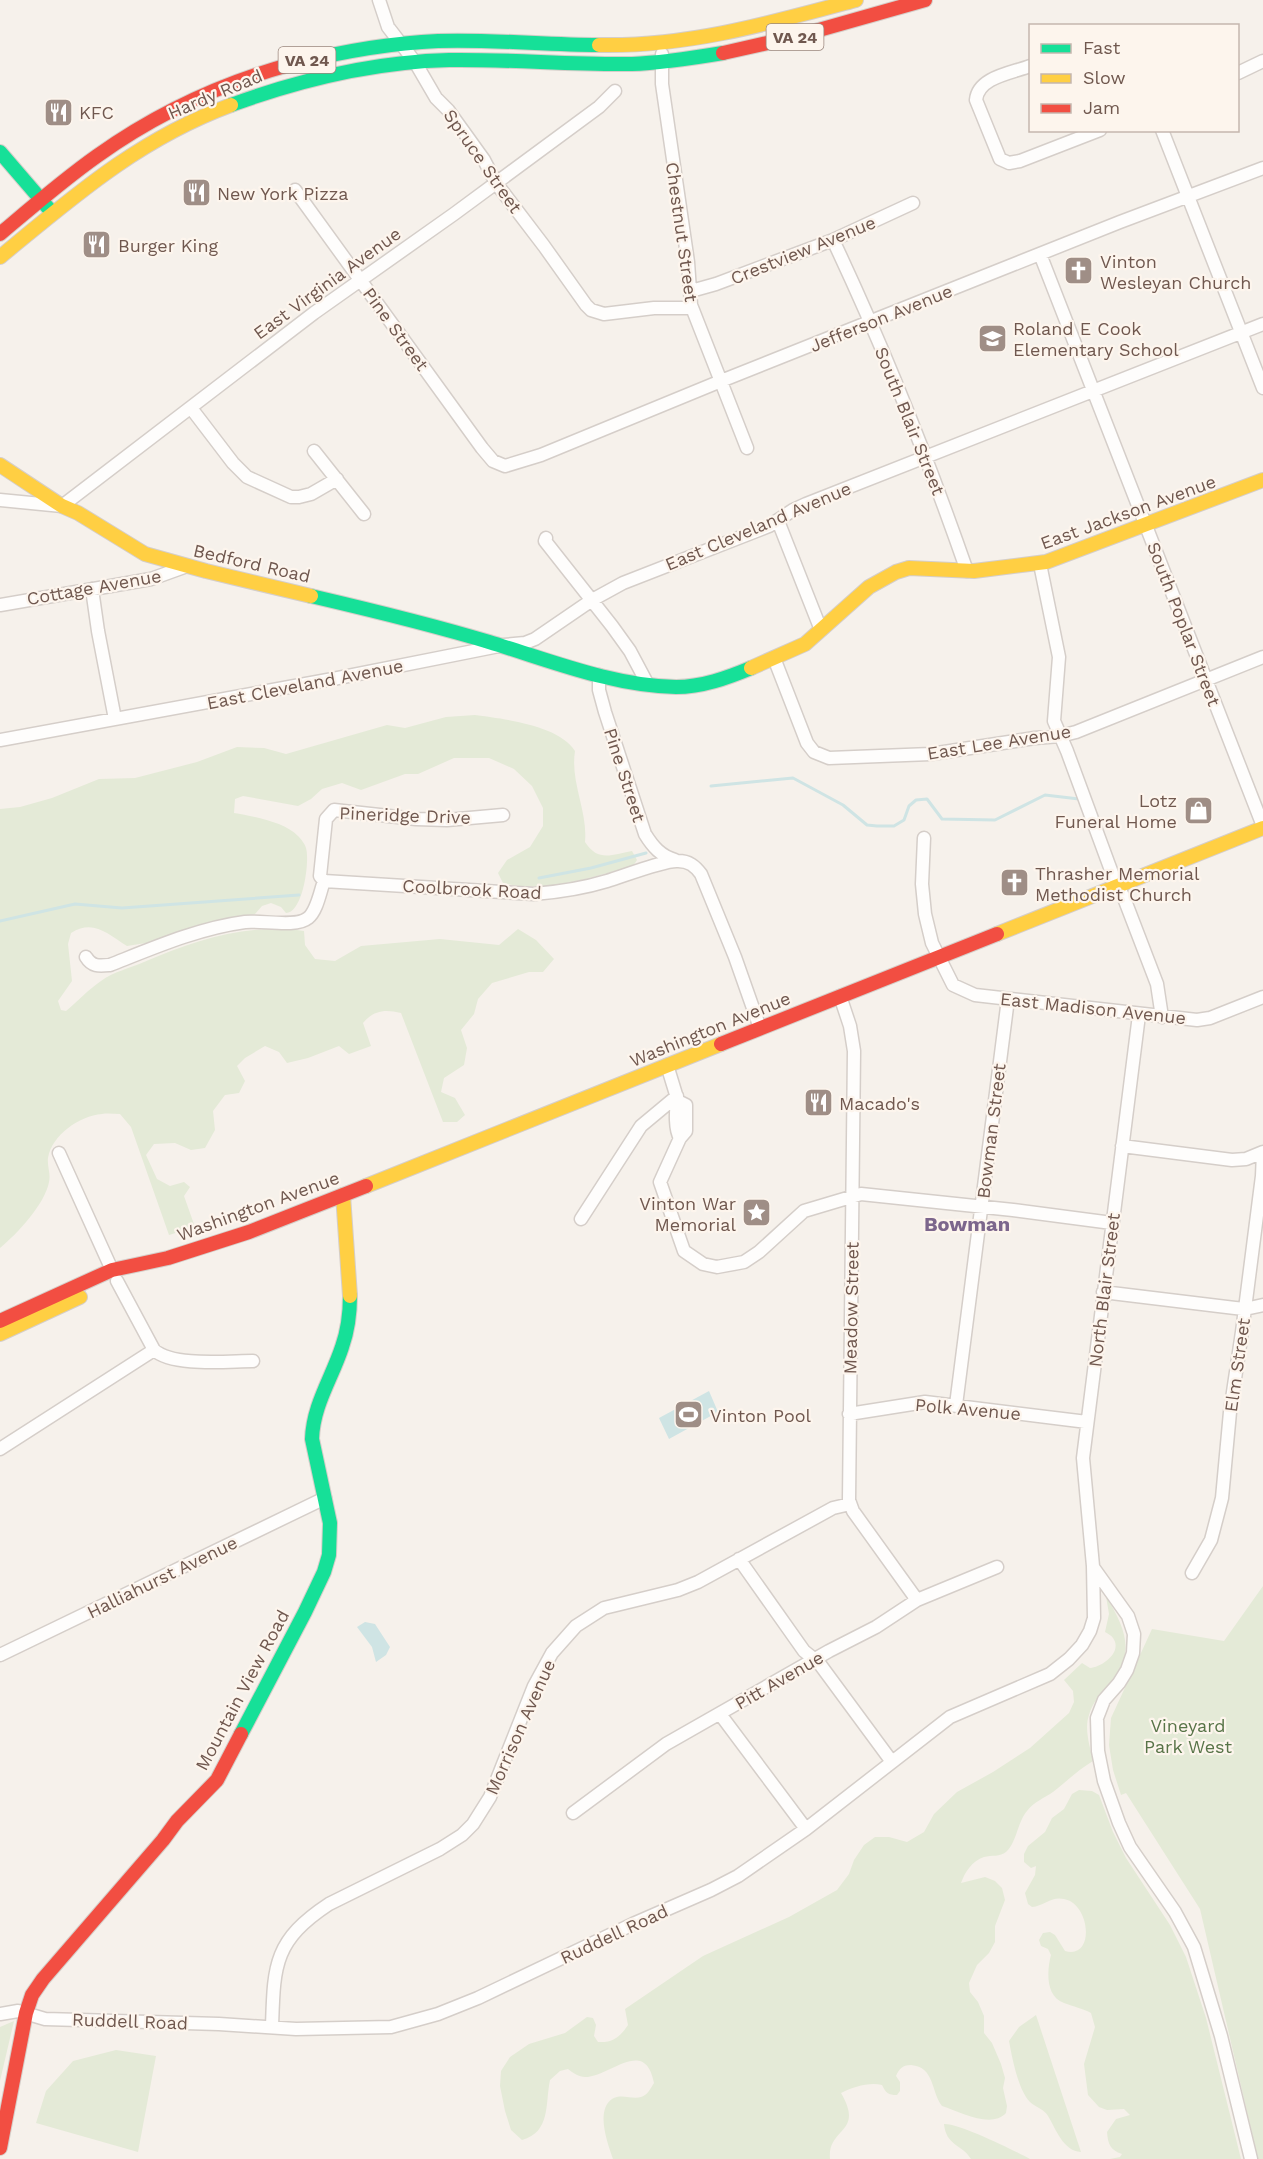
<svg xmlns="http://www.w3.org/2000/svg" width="1263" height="2159" font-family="'Work Sans',sans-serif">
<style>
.green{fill:#e4ead7}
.water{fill:#cfe4e4}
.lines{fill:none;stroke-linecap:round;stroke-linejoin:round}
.stream{stroke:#cfe4e4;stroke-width:3}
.street-casing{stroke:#d5cec9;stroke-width:15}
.fast-casing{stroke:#d5cec9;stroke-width:16}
.slow-casing{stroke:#d5cec9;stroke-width:16}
.jam-casing{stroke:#d5cec9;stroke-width:16}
.street{stroke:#fefdfc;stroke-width:12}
.fast{stroke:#16e098;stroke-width:14}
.slow{stroke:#ffcf43;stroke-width:14}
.jam{stroke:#f24e42;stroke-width:14}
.labels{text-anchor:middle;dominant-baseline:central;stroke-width:4.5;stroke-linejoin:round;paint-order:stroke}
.shield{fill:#fdf5ed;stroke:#9a877e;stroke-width:1.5}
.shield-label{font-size:16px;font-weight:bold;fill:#70584f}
.street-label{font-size:18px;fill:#70584f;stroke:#fdf5ed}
.poi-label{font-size:18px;fill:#70584f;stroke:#fdf5ed;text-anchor:start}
.park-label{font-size:18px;fill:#587448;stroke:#fdf5ed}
.neighbourhood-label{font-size:20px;font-weight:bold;fill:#7c668c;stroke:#fdf5ed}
</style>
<rect width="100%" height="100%" fill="#f6f1eb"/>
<path class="green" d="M475,715C504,719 559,725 575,751C570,782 588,811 585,842C598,862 611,855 632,851L637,860L633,866C591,877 546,894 503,883L498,873L507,860L530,847L543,826V808L532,786L514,769L489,758H454L418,774H405L361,790L342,783L322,789L311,799L298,806L243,796L235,799L234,813C252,816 285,822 298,836C301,839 305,844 306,848C310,861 303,913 286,913L281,907L271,903L262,906L255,914L211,922L146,943L127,946C107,934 94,919 71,933L68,944L72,981L58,1001L61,1010L66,1011C78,1001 89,989 101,981C113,972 130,968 144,962C196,940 247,923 304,931L305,945L315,959L335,961L361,946L440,939L499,945L518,929L536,940L554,959L543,972H529L492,983L478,999L474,1014L461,1030L467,1048L464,1065L444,1078L441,1092L455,1098L465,1115L457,1122H443L401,1013C385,1009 374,1010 363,1023L371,1046L349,1054L339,1046L308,1058L287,1063L279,1052L265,1046L245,1058L237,1066L245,1081L239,1093L225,1095L213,1111L215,1130L205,1148L191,1150L175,1143L154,1144L146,1155L157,1179L170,1186L184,1182L190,1187L184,1196L195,1227L169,1235L131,1127L120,1114C114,1114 108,1113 102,1114C79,1116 52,1135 48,1158C47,1166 51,1174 49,1182C45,1204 17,1234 0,1248V809L20,807L52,798L99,779L135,778L197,762L237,747L264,748L286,754L387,725L405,728L446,717Z
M1263,1586V2159H1258L1200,1909L1126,1793L1121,1795L1113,1770L1109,1745L1111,1718L1152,1629L1224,1641Z
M1106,1596C1125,1628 1137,1653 1109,1685C1101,1694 1092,1703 1089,1715C1084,1729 1090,1747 1093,1761C1078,1770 1067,1781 1053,1792C1044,1798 1034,1802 1027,1811C1017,1823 1017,1842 1006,1852C1000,1857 992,1855 984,1857C972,1861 965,1872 961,1883L985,1877L995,1881L1002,1888L1005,1900L995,1926V1942L989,1953L977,1965L969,1983L970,1992L978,2002L984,2016V2033L992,2043L1001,2064L1005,2078L1003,2088L1007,2106L1006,2113C991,2129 961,2112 942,2106C931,2092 935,2067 911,2065C904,2065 899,2068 896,2076L900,2082V2091L897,2095C888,2095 886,2093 882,2085C869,2082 853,2087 841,2093C865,2134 827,2127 830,2159H613C608,2144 595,2111 612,2099C622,2093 632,2100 641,2097C648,2095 650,2089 654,2083C645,2036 610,2077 585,2077C579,2077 573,2073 568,2069L560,2071L550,2080C545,2104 551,2132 522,2140L511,2130L505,2111L500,2086L501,2071L510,2057L529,2044L565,2033L587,2017L593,2018L596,2025L594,2036L598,2042C613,2043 620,2037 628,2025L625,2009L703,1956L789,1917L837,1890L849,1874L854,1860L864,1845L875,1837H889L907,1842L924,1832L934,1814L957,1792L993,1772L1030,1748L1069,1713L1074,1702L1073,1691L1064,1680L1082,1663L1090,1668C1102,1667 1123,1652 1113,1638C1111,1635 1108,1634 1105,1632L1109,1614Z
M1079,1790L1092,1791L1099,1795L1113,1832L1126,1858L1170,1925L1186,1957L1206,2018L1241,2159H1110L1120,2157L1122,2154C1110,2150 1108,2144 1107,2132L1116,2119L1130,2115L1124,2109L1107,2110L1099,2107L1088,2095L1084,2064L1095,2027L1091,2013C1082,2008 1074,2007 1064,2003C1045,1996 1047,1970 1051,1955L1048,1949L1041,1946L1039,1940L1043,1933L1050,1932L1055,1935L1065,1951C1095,1960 1091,1904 1064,1899C1051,1896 1044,1906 1032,1907L1028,1904L1025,1893L1035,1875L1036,1866L1031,1868L1024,1862V1854L1028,1846L1045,1832L1052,1818L1064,1809L1072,1794Z
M1036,2015L1081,2152C1063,2151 1056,2129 1048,2116C1044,2109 1035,2107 1030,2102C1018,2090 1012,2057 1009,2041L1019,2027Z
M14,2021L0,2081V2027Z
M116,2050L156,2056L138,2152L36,2123L46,2091L73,2061Z
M944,2124C959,2123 1015,2151 1030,2159H971C962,2144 946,2146 944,2124Z"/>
<path class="water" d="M709,1391L718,1412L669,1439L659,1418Z
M365,1622L375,1624L390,1647L386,1655L376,1662L372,1647L357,1627Z"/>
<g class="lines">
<path class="stream" d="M711,786L793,778L843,805L867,825L877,826H894L904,820L909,806L916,800L927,799L942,819L995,820L1045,795L1079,799
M539,878L591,868L646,853
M0,921L75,904L122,908L299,895"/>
<defs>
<path id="street" d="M379,0L388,27L415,62L436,98L448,110L484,160L496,183L544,246L586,305L591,310L604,314L654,308H692
M662,54V84L688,262L691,305L747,448
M1030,66C1012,73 978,77 976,100L1000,159L1009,163L1020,161L1100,130
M1238,73L1263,61
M1162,130L1263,388
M295,190L482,448L493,461L505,466L541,455L721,381L1120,222L1263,168
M833,240C884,348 928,459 967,571
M1040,254L1263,826
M691,291L716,284L833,240L913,203
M191,408L233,463L247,477L291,497H299L311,494L337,479
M314,451L364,514
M0,500L62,506L314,313L454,214L599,107L615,91
M778,521L821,630
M546,538L545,541L612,626L630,651L647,683
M1040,564L1059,657L1054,721L1067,751L1112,873L1124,898L1157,984L1162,1017
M92,589L98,631L115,719
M0,605L151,579L187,566
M774,658L807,743L814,752L829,758L931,754L1035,738L1060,736L1076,732L1263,657
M599,675V690L605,712L645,834C653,847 661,856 675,860
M0,740L333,679L504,645L525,643L535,639L592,600L623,583L769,526L793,510L806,504L1263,324
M924,838L922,884L925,914L932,943L953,985L975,995L1197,1020L1210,1018L1263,997
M324,881L534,894C558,892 584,888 607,881C624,876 664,860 678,861C689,861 695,866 701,874L735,957L760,1028
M86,957C92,967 99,966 110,965C153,948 199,928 245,922C261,920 296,928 308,918C317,911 320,892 324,881L320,876L326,819L334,810L416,819L447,820L503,815
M840,996L850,1026L854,1051L849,1500L853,1511L917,1600
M667,1065L678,1101C675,1110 675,1130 680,1138
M678,1101L686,1105V1131L680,1138L660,1182L684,1251L703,1264L717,1267L744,1262L759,1252L804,1211L861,1194L1013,1210L1112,1223
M1122,1146L1232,1160L1246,1159L1263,1152
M59,1153L112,1270
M581,1219L641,1126L677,1096
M117,1281L154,1350C173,1367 228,1361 253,1361
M1103,1292L1235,1308L1245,1309L1263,1305
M956,1405L1008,999
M849,1414L925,1402L1087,1422
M0,1449L154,1350
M739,1559L804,1651L819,1663L892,1762
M1093,1567L1128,1616L1134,1634L1133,1653L1127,1670L1119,1683L1104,1700L1097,1718L1098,1751L1104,1781L1119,1823L1130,1847L1175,1912L1194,1947L1221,2036L1251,2159
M1192,1573L1211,1540L1222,1498L1230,1412L1242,1332L1262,1176L1263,1152
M0,1655L325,1498
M720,1714L806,1829
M573,1813L666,1744L829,1651L876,1627L917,1600L997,1567
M0,2014L18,2011L45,2019L219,2024L296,2029L391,2027L438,2014L478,1998L633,1924L711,1890L738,1876L806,1829L950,1717L1050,1674L1069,1659L1082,1645L1090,1631L1094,1618L1093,1566L1083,1458L1139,1015
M272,2027C274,1966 273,1941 329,1904L440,1849L462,1835L473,1824L490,1797L534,1686L552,1653L576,1626L604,1608L678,1590L698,1582L833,1508L850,1504"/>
<path id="fast" d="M292,64C340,52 388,43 438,41C491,39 545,45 599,45
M231,105C302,79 374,62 449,60C510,59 571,65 632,64C663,63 693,58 723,53
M0,152L49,209
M311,596C371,610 430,624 489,642C549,660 612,686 676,687C702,687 727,678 751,668
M241,1734L305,1612L324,1572L329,1555L330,1523L312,1439C313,1405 332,1378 342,1347C348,1330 350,1313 350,1296"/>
<path id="slow" d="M599,45C687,47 771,23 856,0
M0,257C74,196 139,139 231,105
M0,465L62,506L78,513L145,554L206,571L311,596
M751,668L805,644L869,587L896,572L909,568L974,571L1046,562L1263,480
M997,934L1263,828
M366,1186L721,1044
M343,1195L350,1296
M0,1334L80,1297"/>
<path id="jam" d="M723,53L794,37L925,0
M0,234C32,207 63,180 97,156C156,114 222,83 292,64
M721,1044L997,934
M0,1321L112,1270L168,1258L249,1232L366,1186
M0,2148L26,2013L32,1995L43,1979L163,1840L177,1821L217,1780L241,1734"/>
</defs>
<use href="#street" class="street-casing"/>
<use href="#fast" class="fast-casing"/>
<use href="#slow" class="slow-casing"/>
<use href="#jam" class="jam-casing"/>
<use href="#street" class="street"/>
<use href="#fast" class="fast"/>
<use href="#slow" class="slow"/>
<use href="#jam" class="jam"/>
</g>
<defs>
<symbol id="restaurant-square" viewBox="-11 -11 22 22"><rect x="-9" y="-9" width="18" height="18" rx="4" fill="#9f8e86" stroke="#fdf5ed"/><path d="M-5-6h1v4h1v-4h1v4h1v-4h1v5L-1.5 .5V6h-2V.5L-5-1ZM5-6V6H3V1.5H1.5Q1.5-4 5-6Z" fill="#fff"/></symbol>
<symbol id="church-square" viewBox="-11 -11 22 22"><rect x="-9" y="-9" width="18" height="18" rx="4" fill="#9f8e86" stroke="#fdf5ed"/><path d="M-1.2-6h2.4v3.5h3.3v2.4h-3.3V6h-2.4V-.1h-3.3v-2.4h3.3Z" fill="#fff"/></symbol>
<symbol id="school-square" viewBox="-11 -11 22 22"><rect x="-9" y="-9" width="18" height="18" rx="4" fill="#9f8e86" stroke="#fdf5ed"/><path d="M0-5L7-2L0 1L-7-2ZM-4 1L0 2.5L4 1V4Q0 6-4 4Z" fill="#fff"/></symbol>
<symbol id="shop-square" viewBox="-11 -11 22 22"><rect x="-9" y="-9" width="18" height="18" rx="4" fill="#9f8e86" stroke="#fdf5ed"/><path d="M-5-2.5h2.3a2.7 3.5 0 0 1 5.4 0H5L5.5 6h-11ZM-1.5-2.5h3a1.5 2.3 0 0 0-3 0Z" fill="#fff"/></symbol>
<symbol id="sight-square" viewBox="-11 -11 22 22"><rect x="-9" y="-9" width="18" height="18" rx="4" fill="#9f8e86" stroke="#fdf5ed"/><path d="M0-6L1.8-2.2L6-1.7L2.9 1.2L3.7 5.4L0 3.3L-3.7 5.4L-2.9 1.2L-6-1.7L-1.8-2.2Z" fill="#fff"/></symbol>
<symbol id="stadium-square" viewBox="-11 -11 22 22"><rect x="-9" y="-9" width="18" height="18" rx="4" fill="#9f8e86" stroke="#fdf5ed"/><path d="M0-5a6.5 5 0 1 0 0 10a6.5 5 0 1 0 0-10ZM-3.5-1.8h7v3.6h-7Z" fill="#fff"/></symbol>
</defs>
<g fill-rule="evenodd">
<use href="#restaurant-square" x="42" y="96" width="33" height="33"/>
<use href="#restaurant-square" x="180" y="176" width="33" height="33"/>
<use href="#restaurant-square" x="80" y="228" width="33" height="33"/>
<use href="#church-square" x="1062" y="254" width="33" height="33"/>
<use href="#school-square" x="976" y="322" width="33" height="33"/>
<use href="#shop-square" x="1182" y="794" width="33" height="33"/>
<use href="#church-square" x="998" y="866" width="33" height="33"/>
<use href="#restaurant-square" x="802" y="1086" width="33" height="33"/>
<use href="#sight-square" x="740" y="1196" width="33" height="33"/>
<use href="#stadium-square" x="672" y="1398" width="33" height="33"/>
</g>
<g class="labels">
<g class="shield">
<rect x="766.5" y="24" width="57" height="26" rx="4.5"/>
<rect x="278.5" y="47" width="57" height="26" rx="4.5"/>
</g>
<g class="shield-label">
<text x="795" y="37">VA 24</text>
<text x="307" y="60">VA 24</text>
</g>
<g class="street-label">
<text transform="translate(215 94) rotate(-23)">Hardy Road</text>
<text transform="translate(483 161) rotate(55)">Spruce Street</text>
<text transform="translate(682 232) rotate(82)">Chestnut Street</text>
<text transform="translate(803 250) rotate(-22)">Crestview Avenue</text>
<text transform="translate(327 283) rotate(-36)">East Virginia Avenue</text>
<text transform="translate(881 318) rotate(-22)">Jefferson Avenue</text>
<text transform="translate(396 329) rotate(54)">Pine Street</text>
<text transform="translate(910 421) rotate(68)">South Blair Street</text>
<text transform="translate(1128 512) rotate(-20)">East Jackson Avenue</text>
<text transform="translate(758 526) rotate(-23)">East Cleveland Avenue</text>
<text transform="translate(252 563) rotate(13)">Bedford Road</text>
<text transform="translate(94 587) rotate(-10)">Cottage Avenue</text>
<text transform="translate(1184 624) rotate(69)">South Poplar Street</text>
<text transform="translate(305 684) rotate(-11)">East Cleveland Avenue</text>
<text transform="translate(999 742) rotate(-9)">East Lee Avenue</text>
<text transform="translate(625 775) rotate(72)">Pine Street</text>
<text transform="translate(405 815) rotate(2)">Pineridge Drive</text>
<text transform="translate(472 889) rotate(3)">Coolbrook Road</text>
<text transform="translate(1093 1008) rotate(6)">East Madison Avenue</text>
<text transform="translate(710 1029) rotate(-22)">Washington Avenue</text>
<text transform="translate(991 1131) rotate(-83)">Bowman Street</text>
<text transform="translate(258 1206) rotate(-20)">Washington Avenue</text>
<text transform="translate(1104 1290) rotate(-83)">North Blair Street</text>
<text transform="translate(851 1308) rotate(-89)">Meadow Street</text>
<text transform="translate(1237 1365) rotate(-82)">Elm Street</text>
<text transform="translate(968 1409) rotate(5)">Polk Avenue</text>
<text transform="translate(162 1577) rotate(-26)">Halliahurst Avenue</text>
<text transform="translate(779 1680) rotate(-30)">Pitt Avenue</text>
<text transform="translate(242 1690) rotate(-62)">Mountain View Road</text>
<text transform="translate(520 1727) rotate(-66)">Morrison Avenue</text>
<text transform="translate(614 1934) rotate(-25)">Ruddell Road</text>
<text transform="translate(130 2021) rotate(2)">Ruddell Road</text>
</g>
<g class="poi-label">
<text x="79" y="112">KFC</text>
<text x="217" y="193">New York Pizza</text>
<text x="118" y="245">Burger King</text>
<text x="1100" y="261">Vinton<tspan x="1100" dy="21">Wesleyan Church</tspan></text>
<text x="1013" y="328">Roland E Cook<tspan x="1013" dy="21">Elementary School</tspan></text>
<text x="1177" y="800" text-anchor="end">Lotz<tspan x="1177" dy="21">Funeral Home</tspan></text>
<text x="1035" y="873">Thrasher Memorial<tspan x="1035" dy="21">Methodist Church</tspan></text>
<text x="839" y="1103">Macado's</text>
<text x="736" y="1203" text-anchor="end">Vinton War<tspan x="736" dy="21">Memorial</tspan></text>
<text x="710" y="1415">Vinton Pool</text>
</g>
<g class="park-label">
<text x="1188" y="1725">Vineyard<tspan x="1188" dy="21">Park West</tspan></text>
</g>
<g class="neighbourhood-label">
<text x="967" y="1224">Bowman</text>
</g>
</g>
<rect x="1029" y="24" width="210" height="108" fill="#fdf5ed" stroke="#c5b6ae" stroke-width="1.5"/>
<rect x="1041" y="44" width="30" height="9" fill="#16e098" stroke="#c5b6ae" stroke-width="1.5"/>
<text x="1083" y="54" font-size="18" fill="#70584f">Fast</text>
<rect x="1041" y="74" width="30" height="9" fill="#ffcf43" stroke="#c5b6ae" stroke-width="1.5"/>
<text x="1083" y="84" font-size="18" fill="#70584f">Slow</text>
<rect x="1041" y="104" width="30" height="9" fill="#f24e42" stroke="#c5b6ae" stroke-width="1.5"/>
<text x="1083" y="114" font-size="18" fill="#70584f">Jam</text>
</svg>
